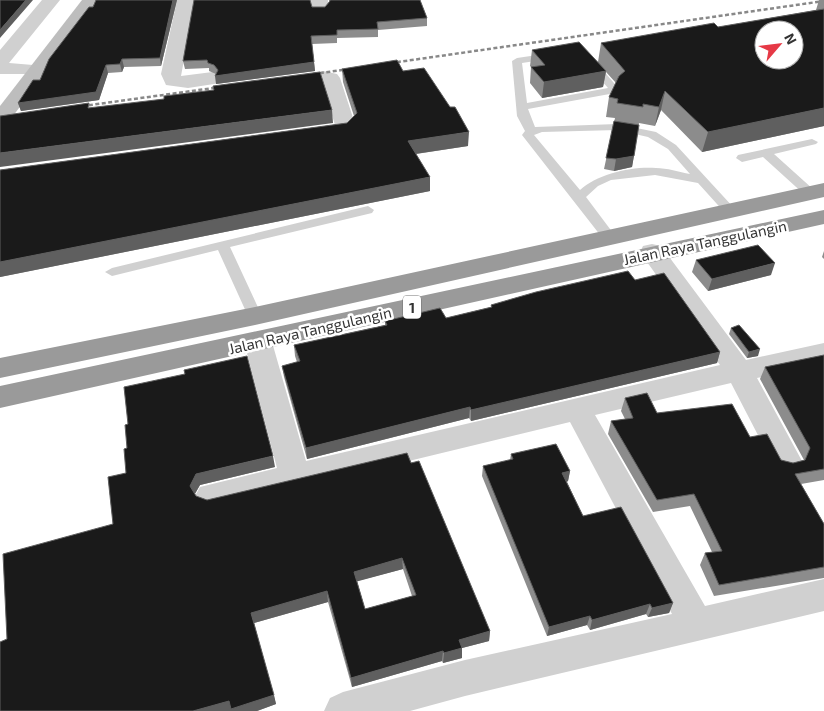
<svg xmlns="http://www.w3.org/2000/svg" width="824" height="711" font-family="'Exo 2',sans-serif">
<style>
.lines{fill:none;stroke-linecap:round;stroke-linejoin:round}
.lane{fill:#d0d0d0;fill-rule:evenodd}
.street{fill:#d0d0d0;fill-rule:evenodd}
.secondary{fill:#bdbdbd;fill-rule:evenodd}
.highway{fill:#9a9a9a;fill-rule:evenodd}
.rail{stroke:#888;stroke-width:2.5;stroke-dasharray:4 2.5;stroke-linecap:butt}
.wall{fill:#8c8c8c;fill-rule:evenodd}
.shaded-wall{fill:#5f5f5f}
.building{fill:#1a1a1a;stroke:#5f5f5f;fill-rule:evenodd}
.labels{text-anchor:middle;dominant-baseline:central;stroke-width:5;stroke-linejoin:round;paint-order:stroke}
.shield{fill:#fff;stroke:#707070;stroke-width:1}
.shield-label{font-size:14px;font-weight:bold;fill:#333}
.street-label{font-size:15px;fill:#333;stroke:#fff}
</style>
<rect width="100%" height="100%" fill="#fff"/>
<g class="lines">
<path class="lane" d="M551,53L555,54V58L522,63L527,103L608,88L586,63L591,60L595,61L620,90L615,93L528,109L535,127L617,124L656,132L676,145L734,208L736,211L734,214H726L698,183L655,175L611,180L598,186L586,197L616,237L614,240H604L522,135L525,131L517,116L512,61L517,58ZM617,130L648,137L668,149L690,174C679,172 667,168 656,168C632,166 597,174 580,190L534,135L542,132Z
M812,139L818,142L816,144L774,154L814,190L816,193L814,196H806L763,157L742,162L736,158L738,155Z
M368,206L374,210L372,213L230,247L262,316L255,321L248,316L218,250L112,276L105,272L112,268Z"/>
<path class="street" d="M42,0H60L9,63L45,66L48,70L45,74H0V50Z
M177,0H195L181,76L252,67L259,69L262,73L259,77L188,88L166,85L161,74Z
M310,0H328L329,9L326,13H314Z
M323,71L337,74L340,78L356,127C347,140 321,142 307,138L303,134L307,130L335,125L322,83L284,89L277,87L274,83L277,79Z
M652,244L661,246L746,360L824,343V363L757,378L802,461L798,470L787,473L776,470L731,383L595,415L705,606L824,579V611L465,696L410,711H324L330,698L343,692L465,660L672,614L570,422L211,509L200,505L195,496L200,487L277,468L244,342L248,335L258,332L268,335L272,342L306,461L720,365L640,252L643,246Z"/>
<path class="secondary" d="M82,0H100L7,124L0,126V106Z"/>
<path class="highway" d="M824,183V197L255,325L0,378V358L255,307Z
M824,210V224L0,408V386Z"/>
<path class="rail" d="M384,64L824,1
M307,75L356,68
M76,107L228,86"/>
</g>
<path class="wall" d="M177,0L161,66L124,67L122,72L108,73L99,100L21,111L18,103L40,80Z
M329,0H420L427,18V26L378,30V37L337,38V43L312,44L315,71L216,84V74L209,71V68L185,69L183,61L312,7H325L330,2Z
M819,0H824V126L702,152L661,110L655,126L639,123L632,167L614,171L604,169L615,118L606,117L609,97L616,83L606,72L603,87L542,98L530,83L531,67L530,66L532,50L598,62L601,43L718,27L816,10Z
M342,69L403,71L468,146L416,154L430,191L0,277V170L347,123L354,116L343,82Z
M824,251V259L822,257Z
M696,260L771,275L708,291L692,272Z
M635,280L720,352L717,363L471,421L469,418L307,459L284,377L282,366L297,362L295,356L294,345L385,325V321L446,318L491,307V305Z
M731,328L758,356L747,358L729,334Z
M824,355V480L801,484L824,524V578L714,596L700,565L705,553L712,552L690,506L653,512L608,434L611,421L625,419L621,411L625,398L657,413L750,437L781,460L793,463L804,460L760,379L765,367Z
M407,453L490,631L489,641L462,648V658L443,663L442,661L352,687L328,602L254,623L276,704L257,711H0L7,639L113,524L108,477L275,467L200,485L195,494L196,496L207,500ZM403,569L412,596L365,609L357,581Z
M511,454L570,471L568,481L567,482L583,516L673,603L669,613L648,617L646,614L590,630L587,625L547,636L482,476L483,466L510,460Z"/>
<path class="shaded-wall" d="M26,0H33L0,38V30Z
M173,0H177L161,66L160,58Z
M122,59L124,67L122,72L120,64Z
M314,62L315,71L216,84L215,76Z
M106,65L108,73L99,100L21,111L18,103Z
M606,71L603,87L542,98L544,82Z
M665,91L661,110L655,126L659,107Z
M824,108V126L702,152L708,132Z
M332,110L333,123L0,167V153Z
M469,132L468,146L408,155V141Z
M634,156L632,167L614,171L616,159Z
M430,177V191L0,277V262Z
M775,263L771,275L708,291L712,279Z
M760,349L758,356L747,358L749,352Z
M720,352L717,363L471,421V410Z
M470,407L469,418L307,459L306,448Z
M273,456L275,467L200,485L193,497L190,486L196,474Z
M570,471L568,481L560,483L562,473Z
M402,558L403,569L355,582L354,572Z
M327,591L328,602L254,623L251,613Z
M673,603L669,613L648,617L652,608Z
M650,604L646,614L590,630L592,620Z
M590,616L587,625L547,636L549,627Z
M490,631L489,641L462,648V658L443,663L444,653L459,640Z
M443,651L442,661L352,687L351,678Z
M274,695L276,704L257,711H193L229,701Z"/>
<path class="building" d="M0,0H26L0,30Z
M96,0H173L160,58L122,59L120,64L106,65L96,92L18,103L33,80H40L49,59L89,7H93Z
M194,0H310L312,7H325L330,1V0H420L427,18L377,22L378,29L337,30V35L311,36L314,62L215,76L218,70L214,65L208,63L207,60L183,61Z
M824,9V108L708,132L665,91L659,107L643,104V107L617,103L618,99L609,97L619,76L625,71L601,43L714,23L718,27ZM764,30H794V60H764Z
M579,42L606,71L544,82L531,67L545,65L532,50Z
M397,60L403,71L424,68L450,107H455L469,132L408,141L430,177L0,262V170L347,123L357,113L342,69Z
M320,72L332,110L0,153V116L89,103L88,108L164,99V96L214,90L213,86Z
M614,121L639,125L634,156L616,159L606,158Z
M758,245L775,263L712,279L696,260Z
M628,271L635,280L664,273L720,352L471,410L470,407L306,448L282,366L300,361L294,345L387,325L385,321L440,308L446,318L492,307L491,305L536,292Z
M739,325L760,349L749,352L731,328Z
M824,355V469L795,474L824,524V567L719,585L705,553L722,551L694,494L657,500L611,421L633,418L625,398L647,393L657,413L732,404L750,437L767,434L781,460L793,463L805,460L810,448L765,367Z
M247,356L273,456L196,474L190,486L196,496L207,500L407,453L411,463L419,461L490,631L459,640L462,648L444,653L443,651L351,678L327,591L251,613L274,695L231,709L229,701L193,711H0V642L7,639L3,554L113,524L108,477L126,473L124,449L127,448L125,425L128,424L124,387L185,374L184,370ZM402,558L416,595L365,609L354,572Z
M556,444L570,471L562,473L583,516L621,507L673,603L652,608L650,604L592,620L590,616L549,627L483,466L513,459L511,454Z"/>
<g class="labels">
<rect class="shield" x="403" y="295.5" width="18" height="23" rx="4"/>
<g class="shield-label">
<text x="412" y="307">1</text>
</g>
<g class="street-label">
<text transform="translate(705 242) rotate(-12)">Jalan Raya Tanggulangin</text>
<text transform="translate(310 330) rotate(-13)">Jalan Raya Tanggulangin</text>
</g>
</g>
<g transform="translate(779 45) rotate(62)"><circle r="24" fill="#ffffff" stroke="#adadad"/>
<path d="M0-4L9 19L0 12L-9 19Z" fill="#e63946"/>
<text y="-8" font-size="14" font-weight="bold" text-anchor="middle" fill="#333333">N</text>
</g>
</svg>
